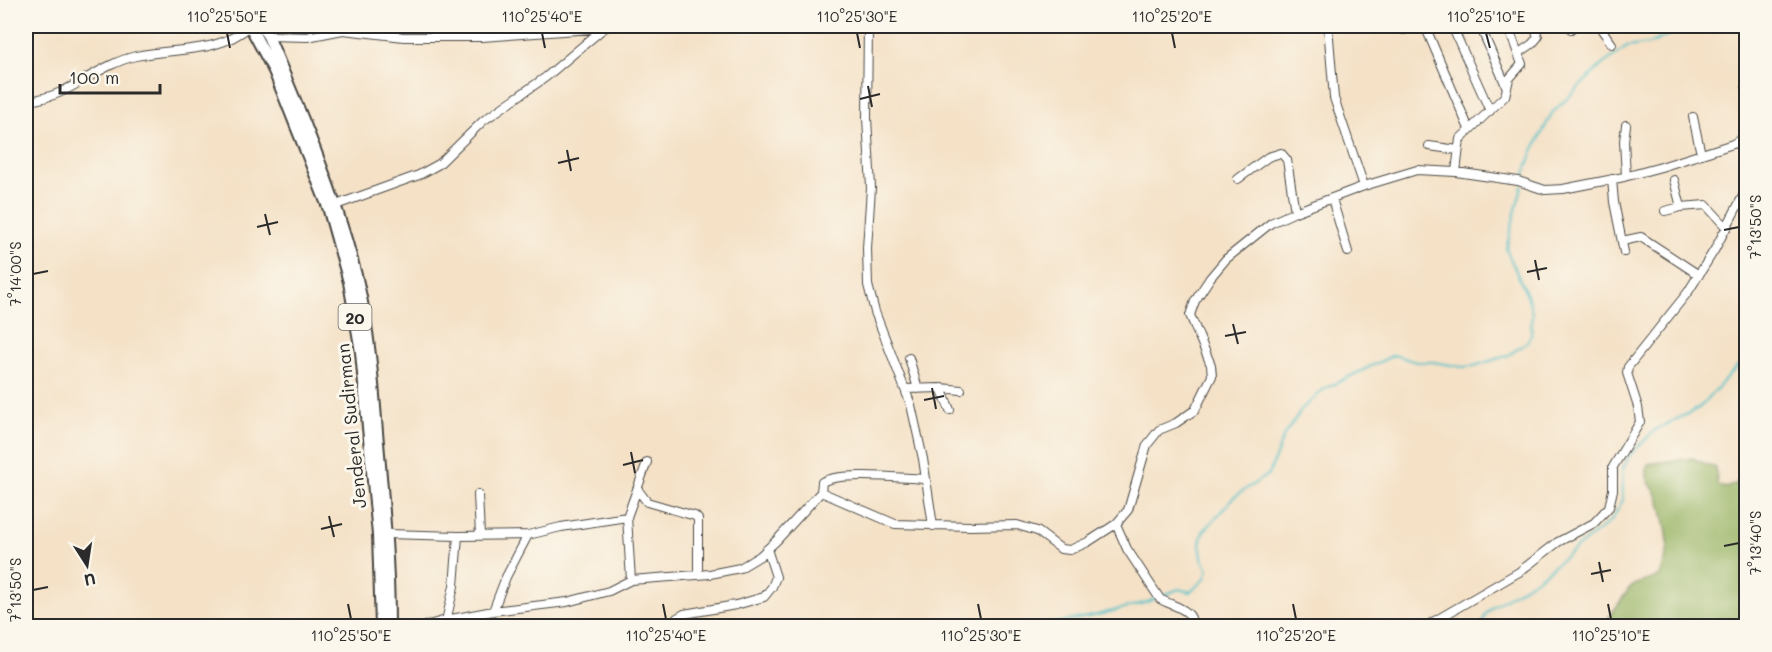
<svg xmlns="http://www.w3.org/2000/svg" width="1772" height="652" font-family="Mali,sans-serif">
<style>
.forest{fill:#9bb668;stroke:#63704a;stroke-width:1.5}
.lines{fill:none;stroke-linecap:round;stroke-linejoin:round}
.stream{stroke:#51bfc8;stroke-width:2}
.minor-casing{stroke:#494642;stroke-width:10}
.highway-casing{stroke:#494642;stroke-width:14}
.minor{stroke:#fff;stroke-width:8}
.highway{stroke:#fff;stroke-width:10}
.ticks{fill:none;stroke:#2b2b2b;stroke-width:2}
.labels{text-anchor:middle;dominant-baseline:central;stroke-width:6;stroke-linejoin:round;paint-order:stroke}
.shield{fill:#fbf7ec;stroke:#696865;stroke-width:1.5}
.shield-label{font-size:16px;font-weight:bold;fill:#2b2b2b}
.street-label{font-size:18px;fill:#2b2b2b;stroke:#fbf7ec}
.neatline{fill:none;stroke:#2b2b2b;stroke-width:2}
.ticks-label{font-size:15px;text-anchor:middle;fill:#2b2b2b}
</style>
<rect width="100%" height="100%" fill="#fbf7ec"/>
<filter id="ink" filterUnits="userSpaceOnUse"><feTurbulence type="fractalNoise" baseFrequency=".0167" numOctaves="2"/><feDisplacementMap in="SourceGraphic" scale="12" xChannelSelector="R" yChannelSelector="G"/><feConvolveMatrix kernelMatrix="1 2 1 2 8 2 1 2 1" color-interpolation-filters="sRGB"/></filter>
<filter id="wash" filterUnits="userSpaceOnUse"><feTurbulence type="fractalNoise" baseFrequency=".008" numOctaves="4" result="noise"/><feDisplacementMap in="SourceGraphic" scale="24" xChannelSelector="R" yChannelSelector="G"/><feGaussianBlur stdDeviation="1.35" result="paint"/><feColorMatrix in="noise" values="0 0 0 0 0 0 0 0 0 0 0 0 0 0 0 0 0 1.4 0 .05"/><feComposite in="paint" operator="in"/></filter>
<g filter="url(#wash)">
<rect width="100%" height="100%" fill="#f4e1c6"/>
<path class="forest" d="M1692,458L1716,468L1717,485L1726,488L1746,479V626H1603L1631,586L1660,576C1663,566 1668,555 1668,544C1668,532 1663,514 1660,502C1655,485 1643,485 1648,464Z"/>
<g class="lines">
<path class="stream" d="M1523,180L1532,153L1552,113L1603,64L1627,47L1649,44L1668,35L1696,26
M1161,596L1179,589L1190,592L1204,580L1208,570L1202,558L1200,543L1203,532L1234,497L1269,474L1284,435L1303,408L1324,389L1394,355L1416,362H1433L1463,367L1474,366L1509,355L1527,342L1531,335L1532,313L1529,300L1506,249L1522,186
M1039,626L1093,616L1148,602L1156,598
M1482,626L1485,615L1494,606L1538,578L1611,521L1623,500L1622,471L1629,456L1655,430L1699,408L1746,357"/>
</g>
</g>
<g filter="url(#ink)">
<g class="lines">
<defs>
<path id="minor" d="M868,26L867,118L871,188L867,248L868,285L875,312L911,405L923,459L933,526
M1328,26L1334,98L1364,186
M1425,26L1469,129
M1452,26L1490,111
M1480,26L1507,88
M1569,26L1571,29
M1599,26L1612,44
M1404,30L1413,26
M268,36L307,37L343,30L404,37H482L605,28
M1519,53L1532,44L1538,37L1534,26
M1746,84V86
M26,102C39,99 53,97 65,90C89,78 110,62 136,56C176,47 216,55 250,26
M1693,117L1701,154
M1429,146L1458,150
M1456,172L1460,139L1505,96L1509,79L1522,64L1508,27L1510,26
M1626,176L1624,141L1626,125
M1238,179L1268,157L1281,153L1287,160L1295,212
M1612,179L1614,202L1624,252
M1674,180L1681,207L1706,205L1727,228
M1332,199L1348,252
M336,205L419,175L439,164L483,121L546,77L604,28
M1665,211L1681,207
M1622,241L1641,237L1699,275
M909,358L918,389
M941,388L950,410
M905,389L941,388L961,390
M638,490L647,502L695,516L698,519V575
M821,492L822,482C840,471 903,478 926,479
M478,494L480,535
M1116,524L1127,549L1158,596L1160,599C1172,606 1196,610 1191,626
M387,534L458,536
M631,580L627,517L647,462
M493,611L506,577L528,535
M425,626L446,620L493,611L567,602L609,591L631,580L710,574L740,568L760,556L777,540L821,492L895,524L970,526L1017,525L1037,531L1061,549L1070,550L1088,542L1116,524L1128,510L1147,445L1159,430L1176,423L1195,410L1212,376L1211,365L1190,315L1195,301L1210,278L1226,259L1271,223L1295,212L1364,186L1417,170L1456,172L1518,181L1545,190L1563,189L1624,177L1661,167L1733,144L1746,136
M445,626L454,586L458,536L528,535L561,527L627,517
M672,626L677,618L684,614L736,605L764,597L772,587L776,577L767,549
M1426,626L1519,572L1558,542L1594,523L1609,507L1613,490V467L1640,422L1638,407L1627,373L1628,367L1688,292L1715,249L1746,190"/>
<path id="highway" d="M250,26L274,71L328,207L349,282L361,352L374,492L378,535L381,626
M261,26L268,36C302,116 336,195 357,279C369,329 373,381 377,432C383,497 389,561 389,626"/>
</defs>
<use href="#minor" class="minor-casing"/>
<use href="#highway" class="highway-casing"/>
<use href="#minor" class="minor"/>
<use href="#highway" class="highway"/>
</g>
</g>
<path class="ticks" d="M227,33L230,48M542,33L545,48M857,33L860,48M1172,33L1175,48M1486,33L1490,48M868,86L872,107M860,99L880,94M567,150L571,171M558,163L579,158M265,214L270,235M257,227L278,222M1724,230L1739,227M1535,260L1539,280M1527,272L1547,268M33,274L48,271M1233,324L1238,344M1225,336L1246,332M932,388L936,409M924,400L944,396M631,452L635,473M623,465L643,460M329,516L334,537M321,529L342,524M1724,546L1739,543M1599,562L1603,582M1591,574L1611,570M33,590L48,587M348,604L351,619M663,604L666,619M978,604L981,619M1293,604L1296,619M1608,604L1611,619"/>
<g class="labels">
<rect class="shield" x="338.5" y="304" width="33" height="26" rx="4.5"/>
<g class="shield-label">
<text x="355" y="317">20</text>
</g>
<g class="street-label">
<text transform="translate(351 426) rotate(-96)">Jenderal Sudirman</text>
</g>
</g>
<rect width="1772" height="652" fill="none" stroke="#fbf7ec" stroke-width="66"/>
<g transform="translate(87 565) rotate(168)" stroke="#fbf7ec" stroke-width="4.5" paint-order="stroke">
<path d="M0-4.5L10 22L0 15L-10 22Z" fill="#2b2b2b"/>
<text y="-9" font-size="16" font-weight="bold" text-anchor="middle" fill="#2b2b2b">U</text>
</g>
<path d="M60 84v9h100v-9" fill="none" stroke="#2b2b2b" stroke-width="3"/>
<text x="69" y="84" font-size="18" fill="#2b2b2b" stroke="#fbf7ec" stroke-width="4.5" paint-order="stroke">100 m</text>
<rect x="33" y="33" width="1706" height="586" class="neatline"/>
<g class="ticks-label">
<text x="227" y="22">110°25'50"E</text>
<text x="542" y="22">110°25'40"E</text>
<text x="857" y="22">110°25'30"E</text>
<text x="1172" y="22">110°25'20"E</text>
<text x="1486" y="22">110°25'10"E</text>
<text transform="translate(1756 227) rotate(-90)" y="5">7°13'50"S</text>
<text transform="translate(16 274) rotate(-90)" y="5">7°14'00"S</text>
<text transform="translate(1756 543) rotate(-90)" y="5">7°13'40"S</text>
<text transform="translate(16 590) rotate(-90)" y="5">7°13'50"S</text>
<text x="351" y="641">110°25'50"E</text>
<text x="666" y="641">110°25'40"E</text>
<text x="981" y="641">110°25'30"E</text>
<text x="1296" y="641">110°25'20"E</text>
<text x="1611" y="641">110°25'10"E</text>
</g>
</svg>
